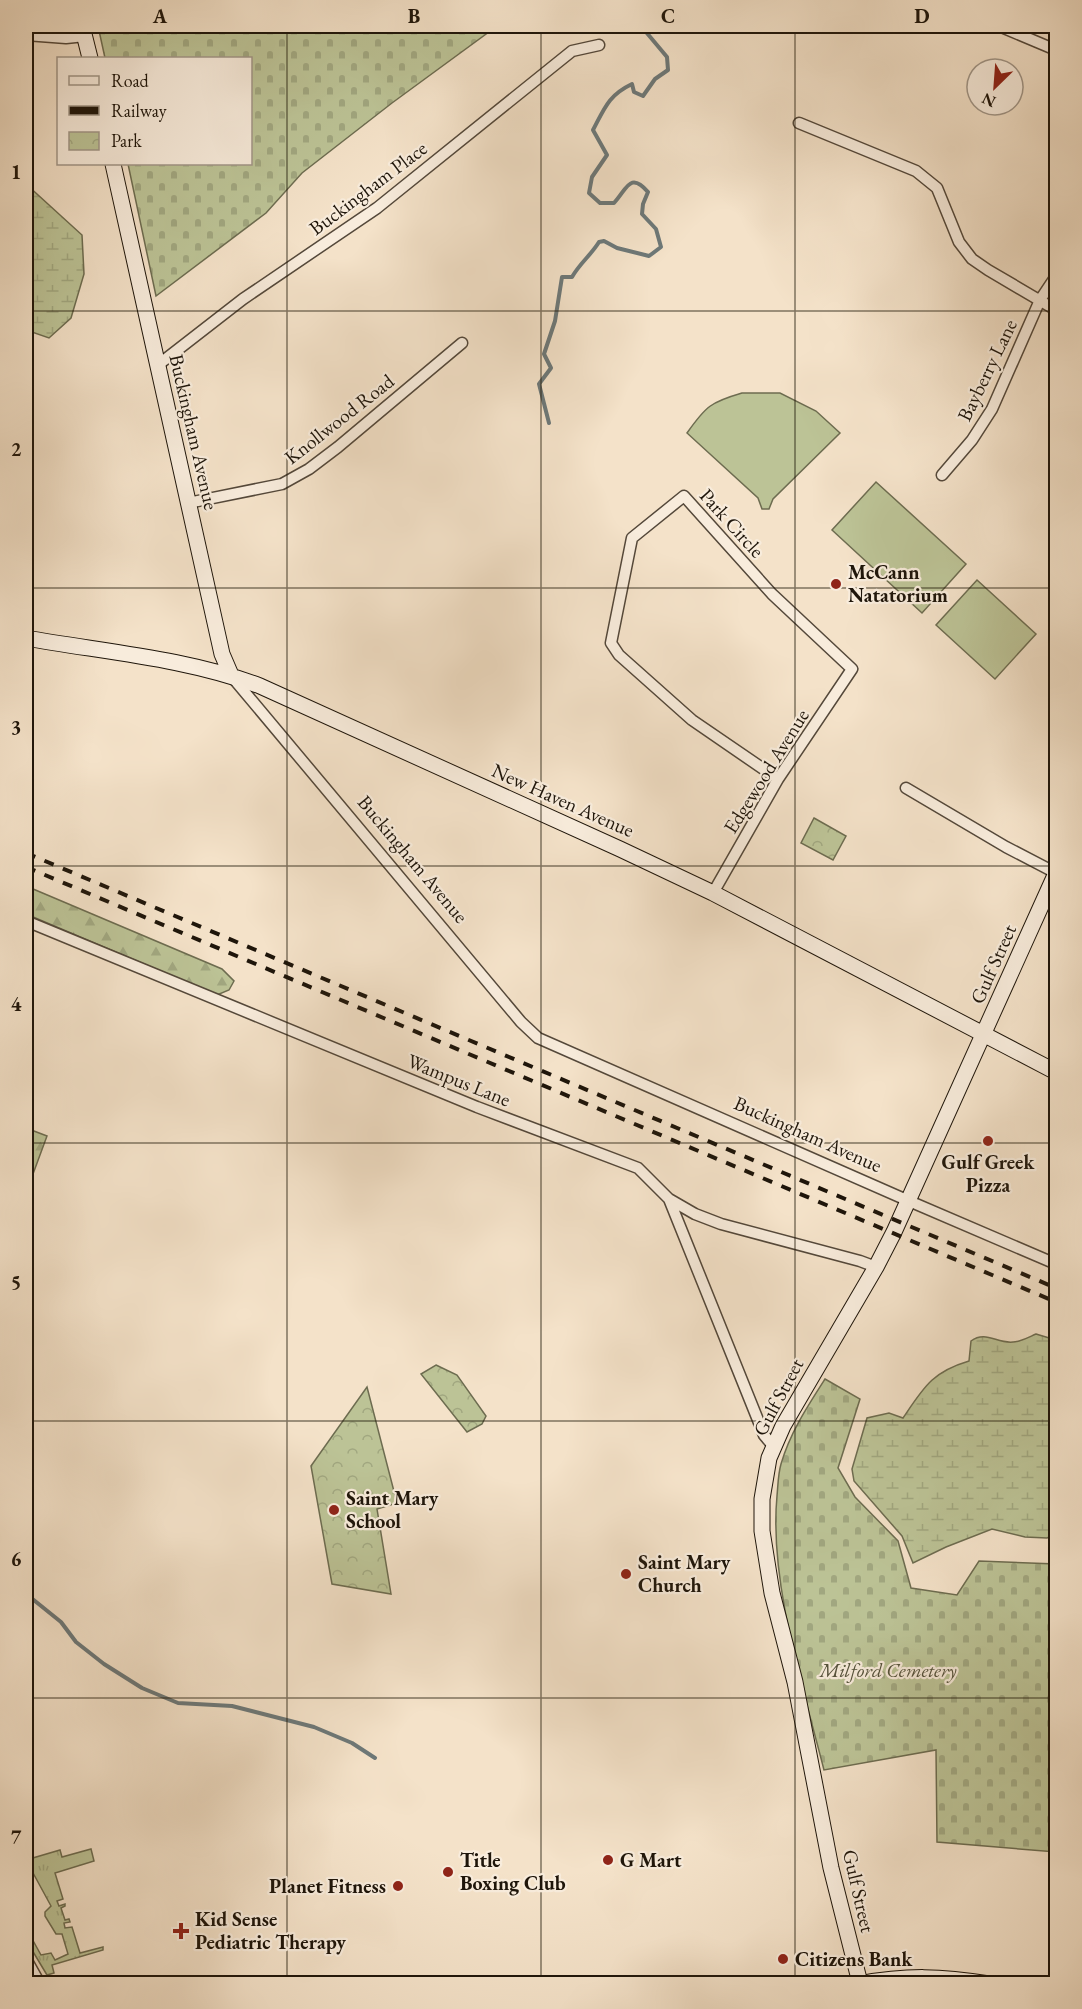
<svg xmlns="http://www.w3.org/2000/svg" width="1082" height="2009" font-family="'EB Garamond',serif">
<style>
.grass{fill:url(#grass-tufts);stroke:#6d6c50;stroke-width:1.5}
.forest{fill:url(#forest-firs);stroke:#6d6c50;stroke-width:1.5}
.wetland{fill:url(#wetland-marsh);stroke:#6d6c50;stroke-width:1.5}
.cemetery{fill:url(#cemetery-stones);stroke:#6d6c50;stroke-width:1.5}
.park{fill:url(#park-crowns);stroke:#6d6c50;stroke-width:1.5}
.pitch{fill:#bcc396;stroke:#6d6c50;stroke-width:1.5}
.lines{fill:none;stroke-linecap:round;stroke-linejoin:round}
.stream{stroke:#6d7878;stroke-width:4}
.street-casing{stroke:#54483a;stroke-width:13}
.secondary-casing{stroke:#1e150a;stroke-width:17}
.street{stroke:#f8ecdc;stroke-width:10}
.secondary{stroke:#f8ecdc;stroke-width:15}
.rail{stroke:#1e150a;stroke-width:4;stroke-dasharray:10 10;stroke-linecap:butt}
.grid{fill:none;stroke:#1e150a;stroke-width:1.5;stroke-opacity:0.55}
.poi-dot{fill:#8f2418;stroke:#f8ecdc;stroke-width:2}
.labels{text-anchor:middle;dominant-baseline:central;stroke-width:4.5;stroke-linejoin:round;paint-order:stroke}
.street-label{font-size:20px;fill:#1e150a;stroke:#f8ecdc}
.poi-label{font-size:20px;font-weight:bold;fill:#1e150a;stroke:#f8ecdc;text-anchor:start}
.park-label{font-size:20px;font-style:italic;fill:#55523b;stroke:#f8ecdc}
.neatline{fill:none;stroke:#1e150a;stroke-width:2}
.grid-label{font-size:20px;text-anchor:middle;font-weight:bold;fill:#1e150a}
</style>
<defs>
<pattern id="grass-tufts" width="24" height="20" patternUnits="userSpaceOnUse" patternTransform="scale(1.5)"><rect width="24" height="20" fill="#bcc396"/><path d="M3 7l-1-3M5 7V3M7 7l1-3M15 17l-1-3M17 17v-4M19 17l1-3" fill="none" stroke="#a1a780"/></pattern>
<pattern id="forest-firs" width="22" height="20" patternUnits="userSpaceOnUse" patternTransform="scale(1.5)"><rect width="22" height="20" fill="#bcc396"/><path d="M5 1l3.5 6h-7zM16 11l3.5 6h-7z" fill="#a1a780"/></pattern>
<pattern id="wetland-marsh" width="20" height="14" patternUnits="userSpaceOnUse" patternTransform="scale(1.5)"><rect width="20" height="14" fill="#bcc396"/><path d="M1 5h8M5 5V1M11 12h8M15 12V8" fill="none" stroke="#a1a780"/></pattern>
<pattern id="cemetery-stones" width="16" height="16" patternUnits="userSpaceOnUse" patternTransform="scale(1.5)"><rect width="16" height="16" fill="#bcc396"/><path d="M2 7V4a2 2 0 0 1 4 0v3zM10 15v-3a2 2 0 0 1 4 0v3z" fill="#a1a780"/></pattern>
<pattern id="park-crowns" width="20" height="18" patternUnits="userSpaceOnUse" patternTransform="scale(1.5)"><rect width="20" height="18" fill="#bcc396"/><path d="M2 6a3 3 0 1 1 6 0M12 15a3 3 0 1 1 6 0" fill="none" stroke="#a1a780"/></pattern>
</defs>
<rect width="100%" height="100%" fill="#f4e2c9"/>
<filter id="stains"><feTurbulence type="fractalNoise" baseFrequency=".00333" numOctaves="4"/><feColorMatrix values="0 0 0 0 .2 0 0 0 0 .09 0 0 0 0 .02 0 0 0 .5 -.17"/></filter>
<radialGradient id="worn" r=".72"><stop offset=".6" stop-color="#630" stop-opacity="0"/><stop offset="1" stop-color="#630" stop-opacity=".3"/></radialGradient>
<path class="grass" d="M91,1849L94,1861L55,1873L63,1899L57,1901L59,1906L65,1904V1906L61,1908L65,1920L69,1919L70,1922L64,1923L65,1928L72,1927L80,1953L103,1947V1950L52,1965L54,1973L47,1975L26,1940V1928L41,1955L51,1953L55,1960L68,1954L62,1934H56L45,1916V1912L51,1906L26,1860L60,1850L62,1857Z"/>
<path class="forest" d="M26,886L222,969L234,981L229,990L217,995L26,914Z
M26,1128L47,1136L26,1193Z"/>
<path class="wetland" d="M26,184L82,235L84,274L71,318L49,338L26,330Z
M1036,1334L1056,1340V1534L1047,1538L1025,1537L992,1529L946,1547L913,1563L902,1536L854,1481L852,1469L867,1418L889,1413L903,1418C924,1387 932,1372 969,1361L971,1341C986,1330 997,1344 1013,1342C1020,1342 1029,1337 1036,1334Z"/>
<path class="cemetery" d="M98,26H497L392,103L302,173L266,213L156,296L128,164H250V58H105Z
M825,1379L860,1399L838,1468L855,1497L898,1541L911,1588L957,1595L979,1561L1056,1564V1852L937,1842L936,1750L824,1770C803,1687 769,1581 777,1496C778,1486 778,1474 781,1464C790,1433 807,1407 825,1379Z"/>
<path class="park" d="M814,818L846,836L833,860L801,843Z
M436,1365L457,1375L486,1416L482,1424L467,1432L421,1374Z
M367,1387L397,1503L377,1509L391,1594L332,1584L311,1466Z"/>
<path class="pitch" d="M742,393H780L816,411L840,433L773,499L769,509H762L758,498L687,433C706,406 711,402 742,393Z
M876,482L966,564L922,613L832,530Z
M977,580L1036,634L995,679L936,625Z"/>
<g class="lines">
<path class="stream" d="M549,423L539,384L551,368L544,354L555,321L562,277H572C580,263 591,255 599,242L604,241L617,248L649,256L661,247L656,229L642,214L643,204L648,192C630,171 627,189 614,203H600L589,193L592,177L607,155L593,130C605,107 609,95 632,84L634,92L643,96L655,79L668,70L667,57L641,26
M26,1596L30,1597L61,1622L76,1642L104,1664L142,1688L178,1703L232,1706L314,1727L352,1743L375,1758"/>
<defs>
<path id="street" d="M999,26L1056,50
M26,35L66,38L85,36
M799,123L916,171L937,188L959,242L972,259L988,270L1056,310
M158,365L243,299L377,208L572,51L599,45
M942,475L972,440L992,409L1040,300L1056,276
M188,503L282,484L309,469L338,447L462,343
M233,678L521,1022L538,1038L909,1201L1056,1264
M906,788L1006,847L1056,873
M713,893L778,779L852,669L772,594L684,496L632,538L611,643L619,655L692,720L778,779
M26,921L477,1107L638,1168L669,1199L695,1214L721,1224L860,1261L876,1267
M669,1199L764,1435L774,1447
M26,1959L40,1984"/>
<path id="secondary" d="M82,26L90,58
M113,164L222,654L231,675
M26,638C104,652 185,658 260,686L620,849L713,893L1056,1072
M860,1983L831,1868L795,1682L772,1593L762,1531V1499L769,1458L783,1426L876,1267L894,1232L1056,873
M859,1984C906,1975 942,1976 989,1984"/>
</defs>
<use href="#street" class="street-casing"/>
<use href="#secondary" class="secondary-casing"/>
<use href="#street" class="street"/>
<use href="#secondary" class="secondary"/>
<path class="rail" d="M26,853L1056,1288
M26,867L1056,1302"/>
</g>
<path class="grid" d="M287,26V1984M541,26V1984M795,26V1984M26,311H1056M26,588H1056M26,866H1056M26,1143H1056M26,1421H1056M26,1698H1056"/>
<g class="poi-dot">
<circle cx="836" cy="584" r="6"/>
<circle cx="988" cy="1141" r="6"/>
<circle cx="334" cy="1510" r="6"/>
<circle cx="626" cy="1574" r="6"/>
<circle cx="608" cy="1860" r="6"/>
<circle cx="448" cy="1872" r="6"/>
<circle cx="398" cy="1886" r="6"/>
<path d="M178 1922h6v6h6v6h-6v6h-6v-6h-6v-6h6z"/>
<circle cx="783" cy="1959" r="6"/>
</g>
<g class="labels">
<g class="street-label">
<text transform="translate(368 188) rotate(-37)">Buckingham Place</text>
<text transform="translate(987 370) rotate(-64)">Bayberry Lane</text>
<text transform="translate(339 419) rotate(-38)">Knollwood Road</text>
<text transform="translate(194 432) rotate(77)">Buckingham Avenue</text>
<text transform="translate(732 523) rotate(48)">Park Circle</text>
<text transform="translate(766 771) rotate(-58)">Edgewood Avenue</text>
<text transform="translate(563 800) rotate(24)">New Haven Avenue</text>
<text transform="translate(413 859) rotate(50)">Buckingham Avenue</text>
<text transform="translate(993 964) rotate(-66)">Gulf Street</text>
<text transform="translate(459 1080) rotate(22)">Wampus Lane</text>
<text transform="translate(808 1134) rotate(24)">Buckingham Avenue</text>
<text transform="translate(778 1397) rotate(-62)">Gulf Street</text>
<text transform="translate(859 1891) rotate(77)">Gulf Street</text>
</g>
<g class="poi-label">
<text x="848" y="572">McCann<tspan x="848" dy="23">Natatorium</tspan></text>
<text x="988" y="1162" text-anchor="middle">Gulf Greek<tspan x="988" dy="23">Pizza</tspan></text>
<text x="346" y="1498">Saint Mary<tspan x="346" dy="23">School</tspan></text>
<text x="638" y="1562">Saint Mary<tspan x="638" dy="23">Church</tspan></text>
<text x="460" y="1860">Title<tspan x="460" dy="23">Boxing Club</tspan></text>
<text x="620" y="1860">G Mart</text>
<text x="386" y="1886" text-anchor="end">Planet Fitness</text>
<text x="195" y="1919">Kid Sense<tspan x="195" dy="23">Pediatric Therapy</tspan></text>
<text x="795" y="1959">Citizens Bank</text>
</g>
<g class="park-label">
<text x="888" y="1670">Milford Cemetery</text>
</g>
</g>
<rect width="1082" height="2009" fill="none" stroke="#f4e2c9" stroke-width="66"/>
<rect x="57" y="57" width="195" height="108" fill="#f8ecdc" stroke="#a19688" stroke-width="1.5"/>
<rect x="69" y="76" width="30" height="9" fill="#f8ecdc" stroke="#a19688" stroke-width="1.5"/>
<text x="111" y="87" font-size="18" fill="#1e150a">Road</text>
<rect x="69" y="106" width="30" height="9" fill="#1e150a" stroke="#a19688" stroke-width="1.5"/>
<text x="111" y="117" font-size="18" fill="#1e150a">Railway</text>
<rect x="69" y="132" width="30" height="18" fill="url(#park-crowns)" stroke="#a19688" stroke-width="1.5"/>
<text x="111" y="147" font-size="18" fill="#1e150a">Park</text>
<g transform="translate(995 87) rotate(205)"><circle r="28" fill="#f8ecdc" stroke="#a19688" stroke-width="1.5"/>
<path d="M0-4.5L10 22L0 15L-10 22Z" fill="#8f2418"/>
<text y="-9" font-size="16" font-weight="bold" text-anchor="middle" fill="#1e150a">N</text>
</g>
<rect x="33" y="33" width="1016" height="1943" class="neatline"/>
<g class="grid-label">
<text x="160" y="23">A</text>
<text x="414" y="23">B</text>
<text x="668" y="23">C</text>
<text x="922" y="23">D</text>
<text x="16" y="179">1</text>
<text x="16" y="456">2</text>
<text x="16" y="734">3</text>
<text x="16" y="1011">4</text>
<text x="16" y="1289">5</text>
<text x="16" y="1566">6</text>
<text x="16" y="1844">7</text>
</g>
<rect width="100%" height="100%" filter="url(#stains)"/>
<rect width="100%" height="100%" fill="url(#worn)"/>
</svg>
